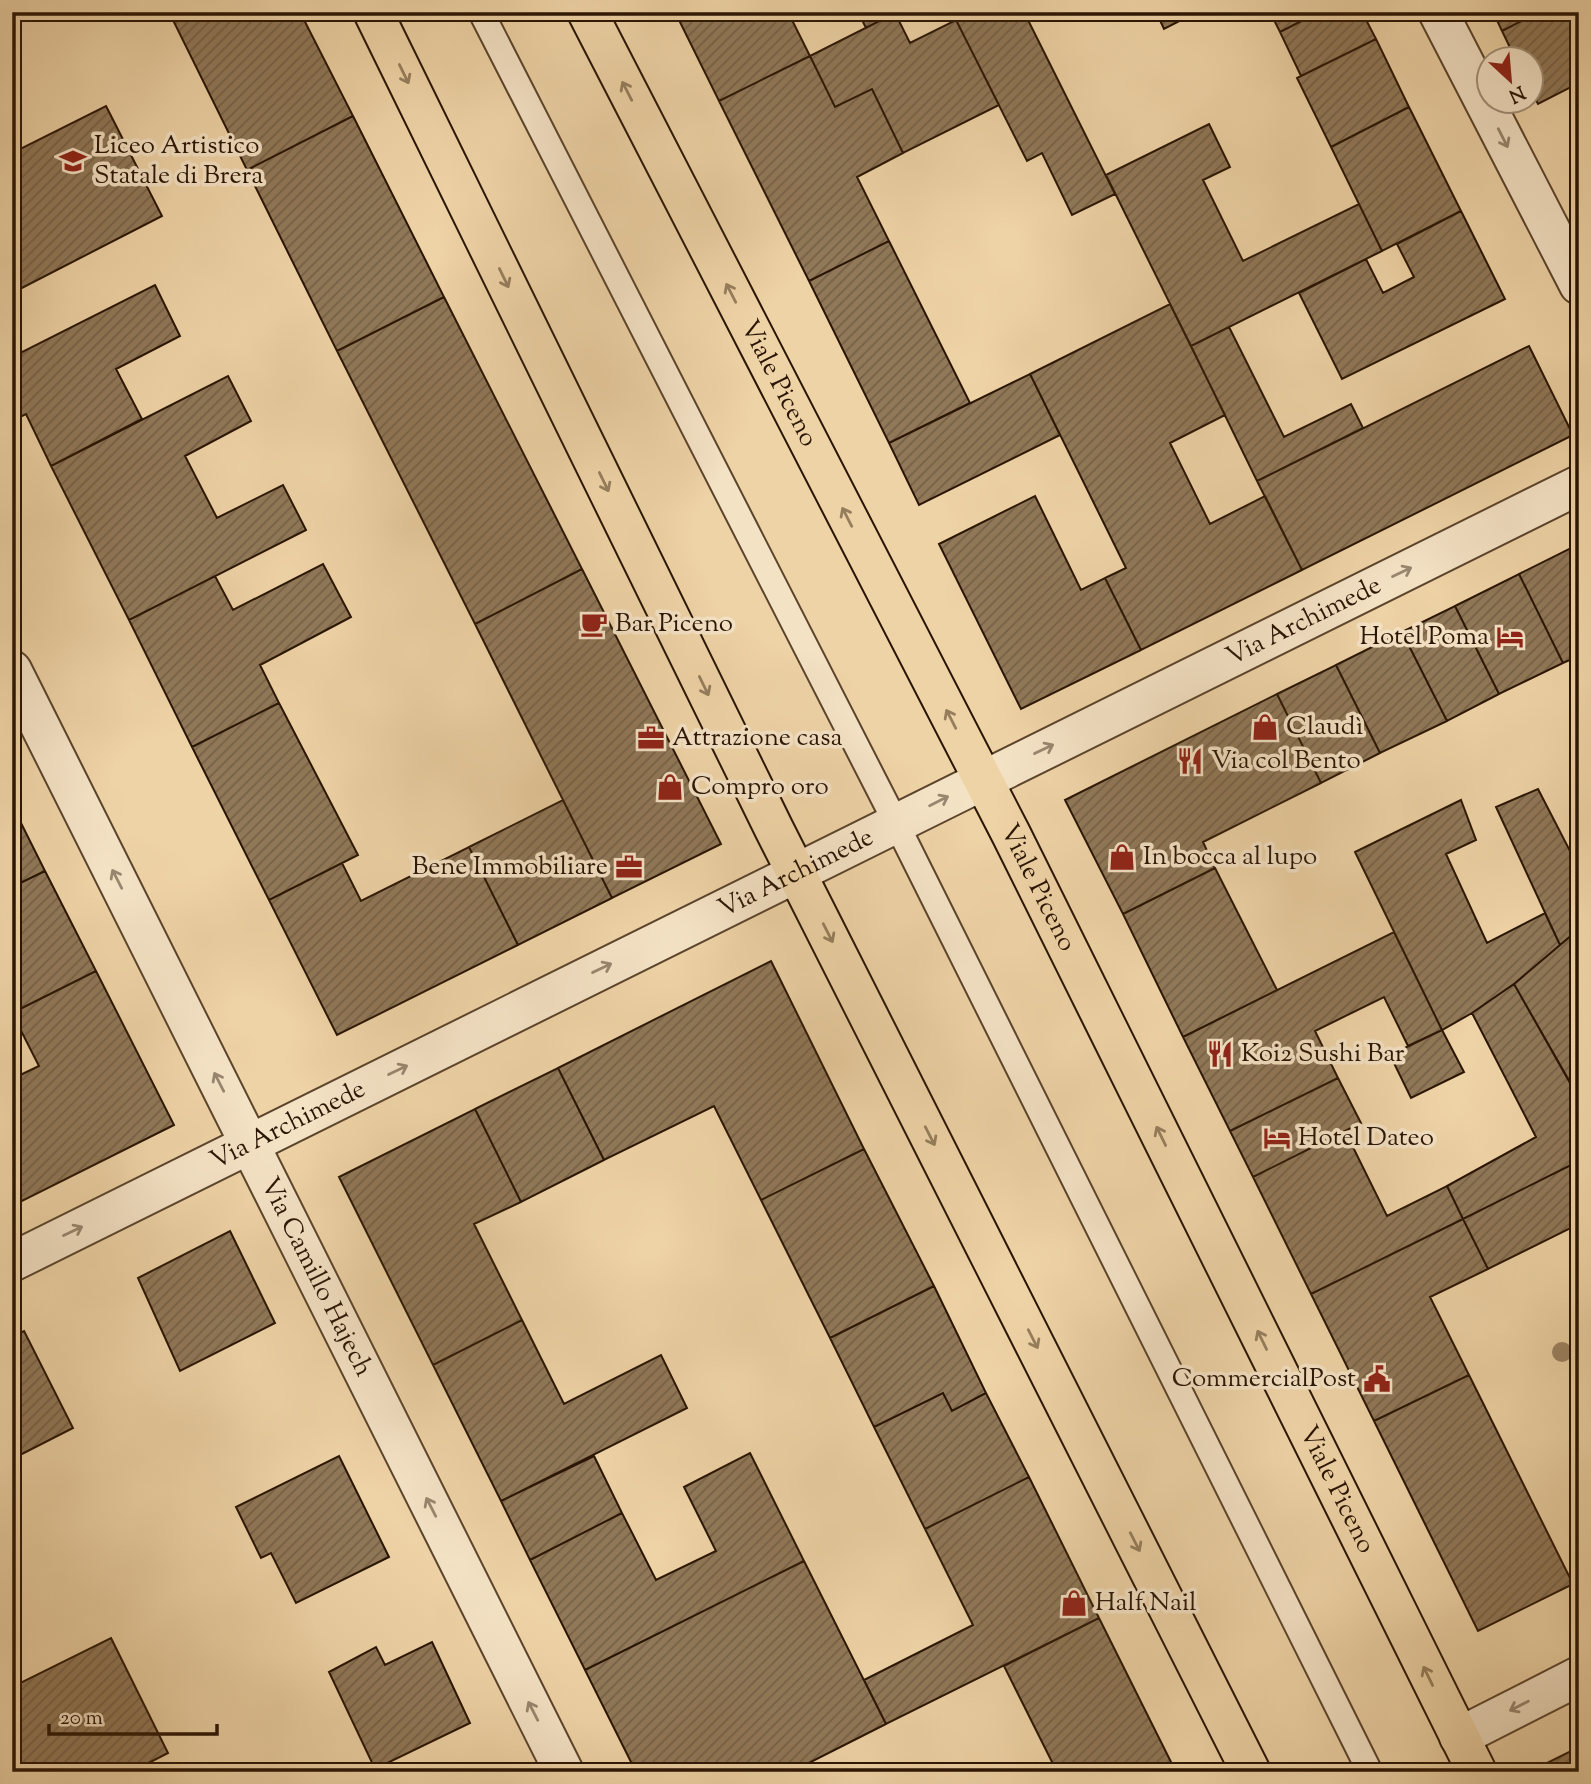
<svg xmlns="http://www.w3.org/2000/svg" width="1591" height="1784" font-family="'Sorts Mill Goudy',serif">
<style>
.building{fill:url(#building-hatch);stroke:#2a1504;stroke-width:2}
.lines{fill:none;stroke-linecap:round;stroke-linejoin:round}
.service-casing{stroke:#5b442c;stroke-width:28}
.minor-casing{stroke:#5b442c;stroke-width:42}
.primary-casing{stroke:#2a1504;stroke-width:42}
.service{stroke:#f4e2c5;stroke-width:24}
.minor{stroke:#f4e2c5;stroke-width:38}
.primary{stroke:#eed3a6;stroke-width:38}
.tree{fill:#9d8463}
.oneway{stroke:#967e5d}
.oneway2{stroke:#99866e}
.labels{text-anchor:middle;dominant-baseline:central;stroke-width:7;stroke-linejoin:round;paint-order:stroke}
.poi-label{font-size:26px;fill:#2a1504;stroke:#f4e2c5;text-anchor:start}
.street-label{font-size:26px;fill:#2a1504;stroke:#f4e2c5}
</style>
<defs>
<pattern id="building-hatch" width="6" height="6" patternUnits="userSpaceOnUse" patternTransform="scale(1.75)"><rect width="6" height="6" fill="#907858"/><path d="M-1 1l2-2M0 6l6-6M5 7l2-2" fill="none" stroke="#766147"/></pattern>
</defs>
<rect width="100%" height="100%" fill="#eed3a6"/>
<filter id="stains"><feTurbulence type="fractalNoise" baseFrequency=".00286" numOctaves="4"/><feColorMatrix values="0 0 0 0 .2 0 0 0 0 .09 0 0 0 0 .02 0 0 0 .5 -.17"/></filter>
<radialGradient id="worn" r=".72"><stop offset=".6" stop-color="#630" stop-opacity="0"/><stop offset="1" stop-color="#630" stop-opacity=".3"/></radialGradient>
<path class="building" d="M169,12H300L353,116L247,170Z
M675,12H788L810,56L719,101Z
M858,12H897L866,28Z
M972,12H1024L1115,194L1072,215L1042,153L1027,161L956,20Z
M1156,12H1197L1164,29Z
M1270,12H1319L1280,32Z
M1319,12H1362L1376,39L1301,76L1280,32Z
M1493,12H1539L1502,31Z
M1539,12H1579V83L1538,104L1532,92V60H1516L1502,31Z
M895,13L910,43L956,20L999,105L903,153L872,89L835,107L810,56Z
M1376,39L1409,107L1331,147L1297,78Z
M810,56L835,107L872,89L903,153L857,177L889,241L809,281L719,101Z
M106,106L162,216L12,293V153Z
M1409,107L1461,211L1382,251L1331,147Z
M353,116L444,297L337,351L247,170Z
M1209,124L1230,167L1203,180L1243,261L1359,204L1382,251L1191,346L1106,175Z
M1461,211L1505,299L1342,379L1299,293L1366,259L1383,293L1414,277L1397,244Z
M889,241L970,403L889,443L809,281Z
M155,285L180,336L116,369L142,419L51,466L26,414L12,421V357Z
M444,297L582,569L475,624L337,351Z
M1170,304L1225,415L1170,443L1210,524L1265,496L1302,570L1141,650L1105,578L1126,568L1030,374Z
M1229,327L1284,437L1351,404L1363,428L1257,481L1191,346Z
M1529,346L1573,435L1302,570L1257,481Z
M1030,374L1060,435L919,505L889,443Z
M228,376L251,421L185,456L217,518L283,485L306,530L129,620L51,466Z
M1035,496L1081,590L1105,578L1141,650L1021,709L939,544Z
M1579,544V671L1572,659L1563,663L1519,574Z
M323,564L351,617L260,665L279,703L192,747L129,620L215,576L233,610Z
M582,569L721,844L612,898L475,624Z
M1519,574L1563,663L1499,694L1455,606Z
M1455,606L1499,694L1447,721L1402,632Z
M1402,632L1447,721L1380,753L1336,665Z
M1336,665L1380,753L1321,783L1277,694Z
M1277,694L1321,783L1203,842L1215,868L1123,914L1065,800Z
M279,703L358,855L269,900L192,747Z
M1538,789L1571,853L1579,849V929L1560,945L1496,807Z
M563,800L612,898L518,945L469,847Z
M1461,800L1476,840L1446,854L1487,943L1545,913L1560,945L1514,984L1472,1013L1442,1030L1355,852Z
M12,805L45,871L12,887Z
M469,847L518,945L337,1035L269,900L342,863L361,901Z
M1215,868L1277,990L1183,1037L1123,914Z
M45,871L96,971L12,1013V887Z
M1579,929V1096L1578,1097L1514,984Z
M1394,932L1442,1030L1408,1046L1384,997L1315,1031L1338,1078L1230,1131L1183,1037Z
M771,961L864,1149L761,1200L714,1106L604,1160L558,1068Z
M96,971L174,1125L12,1206V1079L39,1066L12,1013Z
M1514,984L1579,1098V1161L1463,1219L1447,1186L1536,1137L1472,1013Z
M1442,1030L1464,1072L1411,1098L1390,1055Z
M558,1068L604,1160L521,1202L475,1109Z
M1338,1078L1361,1123L1253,1177L1230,1131Z
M475,1109L521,1202L474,1224L522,1320L433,1365L339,1177Z
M1345,1131L1387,1216L1447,1186L1463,1219L1311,1294L1253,1177Z
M864,1149L934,1286L830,1338L761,1200Z
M1579,1161V1224L1488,1269L1463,1219Z
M1463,1219L1488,1269L1430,1297L1469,1375L1374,1421L1311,1294Z
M230,1231L275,1323L180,1371L138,1278Z
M934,1286L986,1393L952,1411L943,1393L874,1427L830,1338Z
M522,1320L564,1404L661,1355L687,1408L501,1501L433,1365Z
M24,1331L73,1428L12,1459V1337Z
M1469,1375L1573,1584L1478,1631L1374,1421Z
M943,1393L952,1411L986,1393L1029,1477L925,1529L874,1427Z
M750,1453L804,1561L585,1670L530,1560L622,1513L656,1580L716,1551L684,1487Z
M339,1456L389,1557L296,1603L271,1553L261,1558L236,1507Z
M594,1456L622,1513L530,1560L501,1501Z
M1029,1477L1099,1618L886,1724L864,1680L973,1625L925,1529Z
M804,1561L886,1724L791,1772H636L585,1670Z
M1099,1618L1176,1772H1057L1004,1666Z
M111,1638L168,1753L131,1772H12V1687Z
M432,1642L470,1723L375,1769L329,1672L376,1647L385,1665Z
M1579,1747V1772H1549L1545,1764Z"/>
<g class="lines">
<defs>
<path id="service" d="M481,12L896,823L1370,1772"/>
<g id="minor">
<path d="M1438,12L1579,285"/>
<path id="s1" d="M12,670L564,1772"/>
<path id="s2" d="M12,1262L1579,485"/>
<path d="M1459,1737L1579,1676"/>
</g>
<g id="primary">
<path d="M373,12L774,829L1251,1772"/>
<path id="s3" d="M587,12L1011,834L1477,1772"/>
</g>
</defs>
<use href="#service" class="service-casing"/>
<use href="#minor" class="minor-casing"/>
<use href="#primary" class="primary-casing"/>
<use href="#service" class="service"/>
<use href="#minor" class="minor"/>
<use href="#primary" class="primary"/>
</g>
<circle class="tree" cx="1562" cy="1352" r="10"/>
<defs><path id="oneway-shaft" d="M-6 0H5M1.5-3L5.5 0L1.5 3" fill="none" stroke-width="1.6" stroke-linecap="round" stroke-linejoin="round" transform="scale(1.75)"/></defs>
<g class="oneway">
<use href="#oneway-shaft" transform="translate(404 74) rotate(64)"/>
<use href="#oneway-shaft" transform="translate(627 91) rotate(-117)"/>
<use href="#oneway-shaft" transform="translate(504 278) rotate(64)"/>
<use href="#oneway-shaft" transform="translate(731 293) rotate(-117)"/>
<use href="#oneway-shaft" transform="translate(604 482) rotate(64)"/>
<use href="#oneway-shaft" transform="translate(847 517) rotate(-117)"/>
<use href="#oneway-shaft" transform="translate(704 686) rotate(64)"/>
<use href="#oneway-shaft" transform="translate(951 719) rotate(-117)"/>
<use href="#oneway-shaft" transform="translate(828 933) rotate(63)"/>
<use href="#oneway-shaft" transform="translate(930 1136) rotate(63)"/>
<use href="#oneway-shaft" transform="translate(1161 1136) rotate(-116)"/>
<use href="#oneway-shaft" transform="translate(1033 1339) rotate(63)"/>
<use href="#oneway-shaft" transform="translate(1262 1340) rotate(-116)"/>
<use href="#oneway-shaft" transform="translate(1135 1542) rotate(63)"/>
<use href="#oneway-shaft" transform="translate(1428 1676) rotate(-116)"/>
</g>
<g class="oneway2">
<use href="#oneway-shaft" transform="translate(1503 138) rotate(63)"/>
<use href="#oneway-shaft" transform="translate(1402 572) rotate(-26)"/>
<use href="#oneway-shaft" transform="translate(1044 749) rotate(-26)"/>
<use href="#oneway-shaft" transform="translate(939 801) rotate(-27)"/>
<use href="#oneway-shaft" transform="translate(117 879) rotate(-117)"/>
<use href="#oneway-shaft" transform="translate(602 968) rotate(-26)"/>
<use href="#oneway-shaft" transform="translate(398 1070) rotate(-26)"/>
<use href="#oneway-shaft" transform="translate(219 1082) rotate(-117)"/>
<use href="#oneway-shaft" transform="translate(73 1231) rotate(-26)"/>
<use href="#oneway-shaft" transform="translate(431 1507) rotate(-117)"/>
<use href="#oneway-shaft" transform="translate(1519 1706) rotate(153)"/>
<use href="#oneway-shaft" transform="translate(533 1711) rotate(-117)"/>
</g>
<defs>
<symbol id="school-bare" viewBox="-9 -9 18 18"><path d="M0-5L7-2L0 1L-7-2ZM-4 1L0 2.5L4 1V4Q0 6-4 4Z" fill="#8f2418" stroke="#f4e2c5" stroke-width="2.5" paint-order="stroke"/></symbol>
<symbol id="cafe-bare" viewBox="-9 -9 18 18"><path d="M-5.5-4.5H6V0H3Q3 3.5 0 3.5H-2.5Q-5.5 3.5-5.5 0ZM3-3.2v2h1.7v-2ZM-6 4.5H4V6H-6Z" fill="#8f2418" stroke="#f4e2c5" stroke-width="2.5" paint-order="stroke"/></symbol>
<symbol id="hotel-bare" viewBox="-9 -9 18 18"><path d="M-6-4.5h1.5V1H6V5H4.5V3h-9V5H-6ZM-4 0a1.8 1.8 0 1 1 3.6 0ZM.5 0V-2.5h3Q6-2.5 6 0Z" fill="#8f2418" stroke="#f4e2c5" stroke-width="2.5" paint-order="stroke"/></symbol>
<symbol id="shop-bare" viewBox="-9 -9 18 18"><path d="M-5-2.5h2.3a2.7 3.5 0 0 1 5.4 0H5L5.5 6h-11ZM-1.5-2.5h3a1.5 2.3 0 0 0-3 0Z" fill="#8f2418" stroke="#f4e2c5" stroke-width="2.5" paint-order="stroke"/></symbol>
<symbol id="office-bare" viewBox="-9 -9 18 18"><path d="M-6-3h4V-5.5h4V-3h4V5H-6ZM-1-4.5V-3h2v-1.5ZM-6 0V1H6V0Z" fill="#8f2418" stroke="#f4e2c5" stroke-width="2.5" paint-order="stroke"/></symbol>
<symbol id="restaurant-bare" viewBox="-9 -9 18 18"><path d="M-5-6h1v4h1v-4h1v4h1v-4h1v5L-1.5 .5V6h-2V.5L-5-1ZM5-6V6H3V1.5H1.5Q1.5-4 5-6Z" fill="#8f2418" stroke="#f4e2c5" stroke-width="2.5" paint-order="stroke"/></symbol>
<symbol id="civic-bare" viewBox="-9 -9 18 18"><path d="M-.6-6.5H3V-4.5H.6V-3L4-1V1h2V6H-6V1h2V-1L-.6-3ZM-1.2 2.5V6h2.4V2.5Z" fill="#8f2418" stroke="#f4e2c5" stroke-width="2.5" paint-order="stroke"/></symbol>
</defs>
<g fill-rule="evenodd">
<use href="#school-bare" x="54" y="142" width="38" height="38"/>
<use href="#cafe-bare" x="575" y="605" width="38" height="38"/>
<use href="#hotel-bare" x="1491" y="618" width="38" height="38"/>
<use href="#shop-bare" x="1246" y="708" width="38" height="38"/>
<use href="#office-bare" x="632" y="719" width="38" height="38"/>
<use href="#restaurant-bare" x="1171" y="742" width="38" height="38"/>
<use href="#shop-bare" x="651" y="768" width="38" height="38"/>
<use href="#shop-bare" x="1103" y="838" width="38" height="38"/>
<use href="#office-bare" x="610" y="848" width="38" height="38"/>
<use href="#restaurant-bare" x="1201" y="1035" width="38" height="38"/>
<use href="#hotel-bare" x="1258" y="1119" width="38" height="38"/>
<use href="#civic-bare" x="1358" y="1360" width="38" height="38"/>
<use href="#shop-bare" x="1055" y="1584" width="38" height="38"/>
</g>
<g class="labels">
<g class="poi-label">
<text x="94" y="146">Liceo Artistico<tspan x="94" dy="30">Statale di Brera</tspan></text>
<text x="615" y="624">Bar Piceno</text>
<text x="1489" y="637" text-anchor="end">Hotel Poma</text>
<text x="1286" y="727">Claudì</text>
<text x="672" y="738">Attrazione casa</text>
<text x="1211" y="761">Via col Bento</text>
<text x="691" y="787">Compro oro</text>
<text x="1143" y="857">In bocca al lupo</text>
<text x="608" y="867" text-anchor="end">Bene Immobiliare</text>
<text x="1241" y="1054">Koi2 Sushi Bar</text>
<text x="1298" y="1138">Hotel Dateo</text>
<text x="1356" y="1379" text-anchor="end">CommercialPost</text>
<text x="1095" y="1603">Half Nail</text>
</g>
<g class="street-label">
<text stroke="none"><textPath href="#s3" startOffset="418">Viale Piceno</textPath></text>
<text stroke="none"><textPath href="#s2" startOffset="1442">Via Archimede</textPath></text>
<text stroke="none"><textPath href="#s2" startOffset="875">Via Archimede</textPath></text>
<text stroke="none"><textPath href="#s3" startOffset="985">Viale Piceno</textPath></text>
<text stroke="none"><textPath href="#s2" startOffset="308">Via Archimede</textPath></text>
<text stroke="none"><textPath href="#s1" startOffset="679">Via Camillo Hajech</textPath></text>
<text stroke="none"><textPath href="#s3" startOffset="1657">Viale Piceno</textPath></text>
</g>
</g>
<rect width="1591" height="1784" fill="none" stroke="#eed3a6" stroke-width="42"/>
<rect x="14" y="14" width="1563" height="1756" fill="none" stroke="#2a1504" stroke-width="3.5"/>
<rect x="21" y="21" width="1549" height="1742" fill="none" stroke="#2a1504" stroke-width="2"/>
<g transform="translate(1510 80) rotate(154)"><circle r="33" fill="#f4e2c5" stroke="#a39078" stroke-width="2"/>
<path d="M0-5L12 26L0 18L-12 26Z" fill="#8f2418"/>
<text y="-10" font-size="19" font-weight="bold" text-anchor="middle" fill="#2a1504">N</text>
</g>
<path d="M49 1724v10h168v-10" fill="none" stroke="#2a1504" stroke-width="3.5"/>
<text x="60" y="1724" font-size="21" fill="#2a1504" stroke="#f4e2c5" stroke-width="5" paint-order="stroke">20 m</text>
<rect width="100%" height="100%" filter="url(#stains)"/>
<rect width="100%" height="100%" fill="url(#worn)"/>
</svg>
